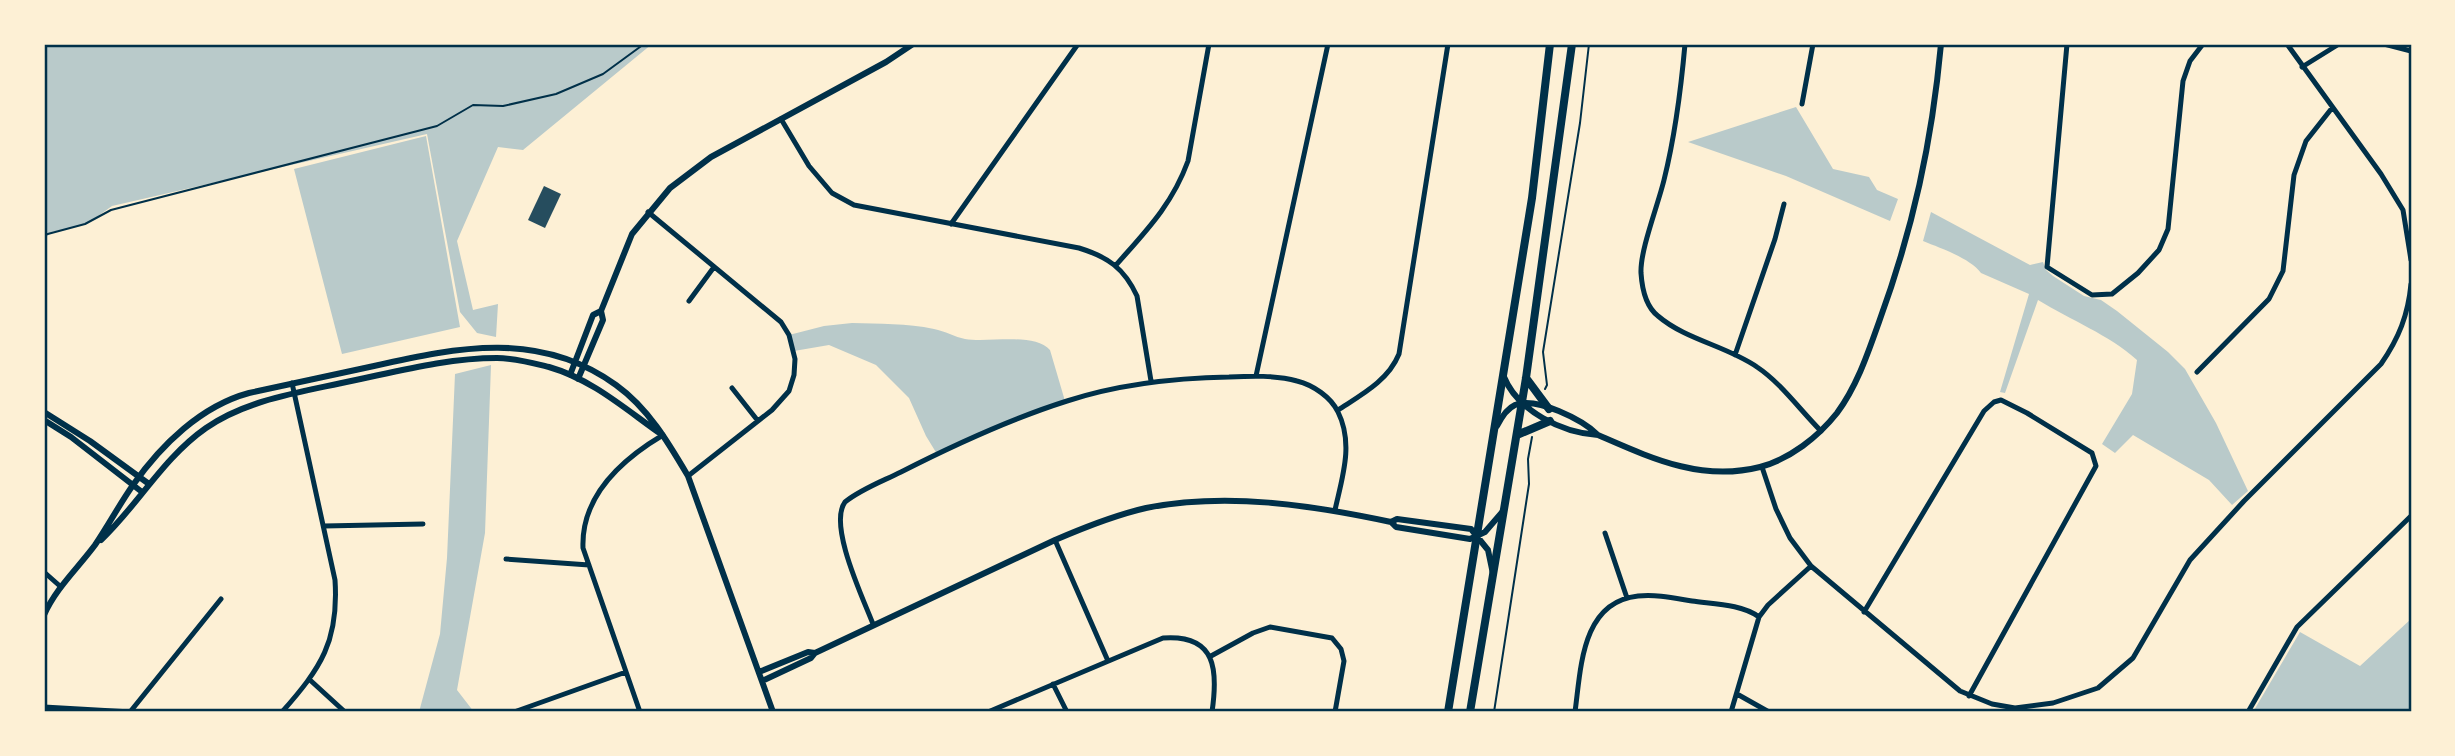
<svg xmlns="http://www.w3.org/2000/svg" width="2455" height="756" font-family="Mulish,sans-serif">
<style>
.green{fill:#b9caca}
.building{fill:#264d5e}
.lines{fill:none;stroke-linecap:round;stroke-linejoin:round}
.path{stroke:#003049;stroke-width:2}
.minor{stroke:#003049;stroke-width:5}
.tertiary{stroke:#003049;stroke-width:6}
.primary{stroke:#003049;stroke-width:8}
.neatline{fill:none;stroke:#003049;stroke-width:2.5}
</style>
<rect width="100%" height="100%" fill="#fdf0d5"/>
<path class="green" d="M44,44H652L523,150L498,147L457,241L473,310L498,304L496,337L477,333L460,312L427,134L112,206L87,224L52,232L44,239Z
M1796,107L1833,169L1869,177L1877,190L1898,199L1890,221L1786,176L1688,142Z
M426,136L460,327L342,354L294,169Z
M1931,212L2030,265L2043,262L2046,270L2053,276L2084,296L2101,300L2117,311L2168,352L2185,369L2216,423L2248,491L2232,505L2209,480L2133,435L2115,453L2102,444L2132,394L2137,360C2108,334 2072,321 2038,300L2005,393L2000,392L2029,294L1981,273C1970,258 1940,248 1923,241Z
M852,323C879,324 907,323 934,329C945,331 955,337 965,339C989,343 1034,332 1050,350L1065,401L937,454L926,436L909,398L876,365L829,345L794,351L789,335L824,326Z
M491,365L485,533L457,690L474,712H419L440,634L447,558L455,374Z
M2411,619V712H2253L2300,632L2360,666Z"/>
<path class="building" d="M544,186L561,194L545,228L528,220Z"/>
<g class="lines">
<path class="path" d="M44,235L85,224L111,210L437,126L473,105L503,106L556,94L603,74L644,44
M1545,389L1547,385L1543,352L1580,123L1589,44
M1494,712L1529,484L1528,459L1532,437"/>
<path class="minor" d="M1685,44C1681,89 1675,136 1664,180C1658,205 1640,250 1641,273C1642,288 1645,306 1658,316C1686,340 1727,346 1757,367C1781,383 1800,410 1821,431
M2067,44L2047,267L2092,295L2112,294L2138,273L2159,250L2168,229L2183,81L2190,61L2203,44
M2287,44L2381,174L2403,210L2411,260
M2384,44L2411,51
M2302,67L2339,44
M1802,104L1813,44
M781,119L809,166L832,193L854,205L1079,248C1108,257 1124,268 1137,296L1151,381
M648,212L781,322L789,335L795,359L794,375L789,391L772,410L688,476
M951,224L1078,44
M1116,265C1146,231 1172,205 1188,161L1209,44
M689,301L714,267
M1735,355L1775,239L1784,204
M2197,372L2269,299L2283,271L2294,175L2306,141L2332,108
M1256,376L1328,44
M732,388L758,421
M1338,410C1361,395 1388,381 1399,354L1448,44
M1762,467L1776,509L1790,538L1811,566L1960,691L1992,704L2015,708L2053,703L2098,688L2133,658L2190,560L2244,501L2381,364C2399,338 2408,315 2411,284
M324,526L423,524
M1605,533L1627,598
M1055,540L1108,661
M506,559L589,565
M44,572L61,587
M1864,612L1984,411L1994,402L2001,400L2027,413L2092,453L2096,466L1969,696
M873,624C863,598 828,525 845,502C861,489 883,481 901,472C954,445 1010,419 1067,401C1119,384 1173,378 1229,377C1251,376 1276,375 1297,381C1313,385 1331,397 1338,412C1354,444 1342,478 1335,510
M1211,656L1253,633L1270,627L1332,638L1341,649L1344,661L1335,712
M310,680L345,712
M1053,684L1067,712
M1737,694L1769,712
M44,707L131,712
M130,712L221,599
M282,712C321,668 339,641 335,580L292,383
M514,712L626,672
M640,712L583,548C581,497 621,460 663,435
M988,712L1163,638C1217,634 1218,671 1212,712
M1575,712C1581,669 1581,602 1638,596C1656,594 1674,598 1692,601C1712,604 1742,604 1759,617
M1731,712L1759,617L1768,605L1811,566
M2248,712L2297,627L2411,516"/>
<path class="tertiary" d="M570,375L593,315L601,311L632,234L670,188L711,157L886,62L913,44
M1504,377C1518,411 1562,433 1598,435C1651,458 1701,482 1760,467C1790,459 1818,437 1837,413C1857,386 1868,353 1879,322C1913,229 1932,142 1941,44
M578,379L603,320L601,311
M44,412L90,441L149,484
M44,420L71,437L142,492
M1497,426C1501,418 1506,409 1515,405C1536,396 1583,420 1598,435
M1391,522L1396,527L1470,539L1485,532L1504,510
M101,540C138,505 163,458 206,428C248,399 302,392 351,381C399,371 448,358 497,358C515,358 533,363 549,367C591,379 624,408 658,432
M44,615C56,588 78,568 95,545C108,526 119,505 133,485C161,445 201,406 249,393C291,384 333,375 374,366C458,347 540,330 616,385C648,408 668,442 688,476L773,712
M759,672L808,652L815,653
M762,681L811,658L815,653L1055,540C1085,527 1115,515 1146,508C1227,492 1311,505 1391,522L1397,519L1471,529L1488,550L1493,574"/>
<path class="primary" d="M1526,378L1549,409
M1517,435L1550,421
M1448,712L1532,198L1550,44
M1470,712L1526,378L1572,44"/>
</g>
<rect width="2455" height="756" fill="none" stroke="#fdf0d5" stroke-width="91"/>
<rect x="46" y="46" width="2364" height="664" class="neatline"/>
</svg>
